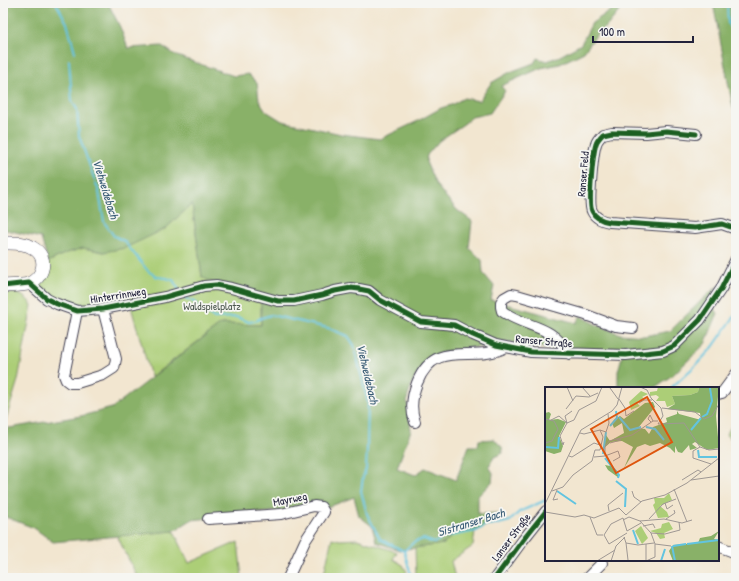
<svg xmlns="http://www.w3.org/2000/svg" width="739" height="581" font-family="'Patrick Hand',sans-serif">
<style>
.green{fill:#acce77;stroke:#677859}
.forest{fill:#89b168;stroke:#566a52}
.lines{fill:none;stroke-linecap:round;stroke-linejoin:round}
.stream{stroke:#62c4e0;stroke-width:2}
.minor-casing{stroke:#413f51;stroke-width:12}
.major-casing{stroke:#413f51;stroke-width:14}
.minor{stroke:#fff;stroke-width:10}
.major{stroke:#fff;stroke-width:13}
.cycleway-casing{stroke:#f6f6f2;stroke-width:8}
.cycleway{stroke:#1b5e20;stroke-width:5}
.labels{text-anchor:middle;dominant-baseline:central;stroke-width:3.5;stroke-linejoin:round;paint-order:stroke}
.street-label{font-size:11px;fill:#22223b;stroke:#f6f6f2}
.park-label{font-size:11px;fill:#4b564d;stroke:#f6f6f2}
.water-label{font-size:12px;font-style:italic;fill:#385b75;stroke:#f6f6f2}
.inset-river{fill:none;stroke:#62c4e0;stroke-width:2}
.inset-road{fill:none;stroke:#9f9894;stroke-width:1}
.view{fill:#de560e;fill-opacity:0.15;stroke:#de560e;stroke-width:2}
.inset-edge{fill:none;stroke:#22223b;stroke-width:2}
</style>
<rect width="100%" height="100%" fill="#f6f6f2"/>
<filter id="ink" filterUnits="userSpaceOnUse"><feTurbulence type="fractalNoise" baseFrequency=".025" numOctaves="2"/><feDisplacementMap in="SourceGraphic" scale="8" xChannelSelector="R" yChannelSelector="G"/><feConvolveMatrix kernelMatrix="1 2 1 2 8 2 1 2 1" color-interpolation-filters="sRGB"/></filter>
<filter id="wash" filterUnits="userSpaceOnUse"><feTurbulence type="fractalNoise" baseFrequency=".012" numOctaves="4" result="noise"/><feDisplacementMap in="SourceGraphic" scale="16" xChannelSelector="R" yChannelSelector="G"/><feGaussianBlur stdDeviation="0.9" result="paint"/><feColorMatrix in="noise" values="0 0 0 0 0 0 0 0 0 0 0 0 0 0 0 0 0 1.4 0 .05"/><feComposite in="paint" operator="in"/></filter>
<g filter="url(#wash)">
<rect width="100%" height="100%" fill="#f2e6d0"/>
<path class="green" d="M192,204L202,277L261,300V325L221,324L151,377L131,307L183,297L184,295L90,311L47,296L37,284L48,262L64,254L83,248L104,252L165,229Z
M3,293C17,293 23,293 32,305L18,380L3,429Z
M736,418V442L726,435Z
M174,531L189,563L238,542L242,578H138L117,536Z
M475,531L473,546L451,561L455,578H416L415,547L444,544L453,535Z
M332,538L340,540L357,539L397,552L393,559L403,565L407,572L401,578H323Z"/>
<path class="forest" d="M3,3H108L120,27L128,48L162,46L177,56L234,76L248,74L257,83L259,100L266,111L282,121L341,134L380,139L416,122L441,108L451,105L464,98L479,101L491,83L510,72L534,63L537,58L547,61L560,56L581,44L592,23L622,3H626L607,26L597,34L584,52L560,64L541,68L501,86L505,91L490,113L472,117L465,123L439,141L427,155L426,162L436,185L457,210L472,221L469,248L482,260L483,273L494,286L491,300L576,323L580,316L597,325L620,334L644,336L670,331L708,294L718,286L708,302L718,313L705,344L674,374L654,388H618V371L623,353H574L510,342L439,353L422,367L412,383L407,399L411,430L397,468L415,475L425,468L456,480L469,446H478L479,440L494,439L502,447L503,453L494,457L489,466L493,473L492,482L478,496V514L498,513L494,522L475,531L453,535L444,544L399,550L376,542L372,526L359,516L354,497L331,506L191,520L174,531L53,542L34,528L3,516V429L81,416L112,408L221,324L261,325V300L216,285L202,277L192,204L165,229L125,248L104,252L83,248L64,254L48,262L41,238L7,230L3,231Z
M713,3H736V114L733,108Z"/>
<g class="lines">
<path class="stream" d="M56,3L67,23L75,52
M727,3L728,23L736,42
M69,60L72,101L77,109L79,136L99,192L104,222L114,236L124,241L148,271L157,277L166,278L173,280L179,290
M183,296L187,299L194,302L214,318L237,317L249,322L255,321L261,318L271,315L328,328L348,336L354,345L368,403L367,450L366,469L363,477L361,491L367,514L380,539L404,551
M671,388L696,365L713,347L736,314
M412,578L404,551L414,542L424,539L434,543L444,537L477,531L486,525L498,524L510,521L519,512L546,500"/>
</g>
</g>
<g filter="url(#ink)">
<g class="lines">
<defs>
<path id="minor" d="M696,134L666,131L646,133L612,132L603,134C600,137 597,140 596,144C593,153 588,204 592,211C595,218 603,221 610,222L695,228L722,224L736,229
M29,283L47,299L57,304L77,311L103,309L165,297L204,286L216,285L231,288L278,301H294L322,295L335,291L351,288L359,289L369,291L380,300L421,322L454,325L473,335L496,345L531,352L626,355L663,351L674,346L700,320L721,289L736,259
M77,311L64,375L66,380L70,383H77L103,375L114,368L116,359L103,309
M569,354C551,324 530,329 505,313L502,311L501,307V302L504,298L511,294L517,295L586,315L616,326L633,328
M718,394L722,393L736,374
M415,422C410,409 412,396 417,383C436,336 473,365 506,347
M208,519L281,514L314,506L321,507L324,512L305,541L288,578
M718,546L736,553
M495,578L523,540L546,511
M587,578L602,563"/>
<path id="major" d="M3,243C13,243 25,242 33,248C49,257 44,278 28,284C20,286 11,285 3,286"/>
</defs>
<use href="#minor" class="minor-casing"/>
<use href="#major" class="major-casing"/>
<use href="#minor" class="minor"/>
<use href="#major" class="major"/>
<defs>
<path id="cycleway" d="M696,134L666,131L646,133L612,132L603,134C600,137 597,140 596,144C593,153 588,204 592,211C595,218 603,221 610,222L695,228L722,224L736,229
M3,286L29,283L47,299L57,304L77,311L103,309L165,297L204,286L216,285L231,288L278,301H294L322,295L335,291L351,288L359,289L369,291L380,300L421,322L454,325L473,335L496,345L531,352L626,355L663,351L674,346L700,320L721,289L736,259
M495,578L523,540L546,511"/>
</defs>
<use href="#cycleway" class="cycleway-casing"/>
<use href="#cycleway" class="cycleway"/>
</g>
</g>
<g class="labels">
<g class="street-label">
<text transform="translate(583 174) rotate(-85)">Ranser Feld</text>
<text transform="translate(118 295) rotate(-9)">Hinterrinnweg</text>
<text transform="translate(544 341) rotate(5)">Ranser Straße</text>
<text transform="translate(290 499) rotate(-11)">Mayrweg</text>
<text transform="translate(511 537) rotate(-53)">Lanser Straße</text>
</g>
<g class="park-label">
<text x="212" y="306">Waldspielplatz</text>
</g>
<g class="water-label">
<text transform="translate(106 189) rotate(73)">Viehweidebach</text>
<text transform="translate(368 374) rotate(77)">Viehweidebach</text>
<text transform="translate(471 522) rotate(-17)">Sistranser Bach</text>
</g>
</g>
<g transform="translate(545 387)">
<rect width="174" height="174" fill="#f2e6d0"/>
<path d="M113,0H154L153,5L145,8L127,9L130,17L122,20L120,14H111L114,10L111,8L105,9V5L112,4ZM96,4L103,7L97,10L100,12L93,14L92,16L95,19L86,23L84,15ZM124,106L127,113L115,119L122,125L124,130L113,131L108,118L110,116L109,111H119ZM124,135L128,142L119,146L120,151L115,152L111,146L105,144L116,141L117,137ZM96,139L103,151L97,157L90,144Z" fill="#acce77"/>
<path d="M154,0H174L171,29L174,61L162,63L150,55L147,57L152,61L145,63L144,58L137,66L133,65L130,59V66L125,61L115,56L105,59L100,57L92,60L79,81L88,60L77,54L66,55L59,61L61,48L65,54L79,46L77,36L69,41L67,36L70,32L75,29L79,32L100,16L108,15L110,20L93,41L100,42L104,47L108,40L122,35L121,31L132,27V24L134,27L156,33L155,26L122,22L130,17L127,9L145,8L153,5ZM4,25L6,27L4,33L13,32L21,35L14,49L18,59L16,65L9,67L0,64V26ZM63,75L72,84L74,91L63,83L60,78L65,79ZM174,144L169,152L174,153V174H128L124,164L128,158L153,156L155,151L166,149Z" fill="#89b168"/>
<path class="inset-river" d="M74,30L85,43L96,40M157,30L162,27L167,14L165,1M65,39L72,31L71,24M101,40L110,42L119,53M146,43L156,31M0,60L13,61L14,50M153,63L154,70H172M58,67L61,45M60,71L74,88L73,91M71,94L81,102L80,120M12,104L31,117M88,143L93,157M142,157L174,153M127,159L130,174M128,159L141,157M116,174L120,162"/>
<path class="inset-road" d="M22,0L28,14M37,0L45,9M95,0L102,3L106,11L116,21L118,29L113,37L139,36L155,60L164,63L174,62M65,1L73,12M74,12L80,21L81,29L89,24M94,16L99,13H107M117,21L150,25L159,32L167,29L174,17M21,22L31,9L44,10L53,6M0,32L9,34L13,42L7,54L0,56M6,33L14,29L22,36M106,35L103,32L105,28L108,34M22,36L29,33L34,23L51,14L57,0M35,46L39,47L55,43L61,45L64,36L63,27M19,55L18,58L15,49L22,36L20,29L27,24M65,56L76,53L69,52M155,60L148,64V71L166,77M24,69L27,70L49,56L55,58M60,69L73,64L75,70L68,74M49,70L60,69V60L64,54L87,48L108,34H113M137,93L153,83L156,85M146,93L174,89M129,102L142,135M12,103L8,113L13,112M7,104L18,100L28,88L47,74L50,63H55L58,50L55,43M87,104L89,110L96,115M120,116L122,122L128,118M0,117L36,43L67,24L72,18L77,0M64,124L63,118L78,106M0,125L30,130L39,128L49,131L74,121L81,128L97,114L120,108L142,96L174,71M45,130L52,148H58M78,131L66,137L59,148L64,157L82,146M78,131L82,144M104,132L118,117L131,112M121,132L130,126L129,123M78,133L84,130L95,134L119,132L137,136L147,133M95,134L106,146L110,157V170L101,174M98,139L108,137L110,141M82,144L96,136M106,146L120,147M120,147L135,143L134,135M79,150L81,156L93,158L109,156M81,156L83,173M101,157V174M110,157L126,159M52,174L70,163M66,174L71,159L80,150"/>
<path class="view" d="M102,10L127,55L71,86L46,42Z"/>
<rect width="174" height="174" class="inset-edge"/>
</g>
<rect width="739" height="581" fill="none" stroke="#f6f6f2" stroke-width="16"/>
<path d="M593 36v6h100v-6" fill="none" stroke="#22223b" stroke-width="2"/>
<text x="599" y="36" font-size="12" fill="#22223b" stroke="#f6f6f2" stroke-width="3" paint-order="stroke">100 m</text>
</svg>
